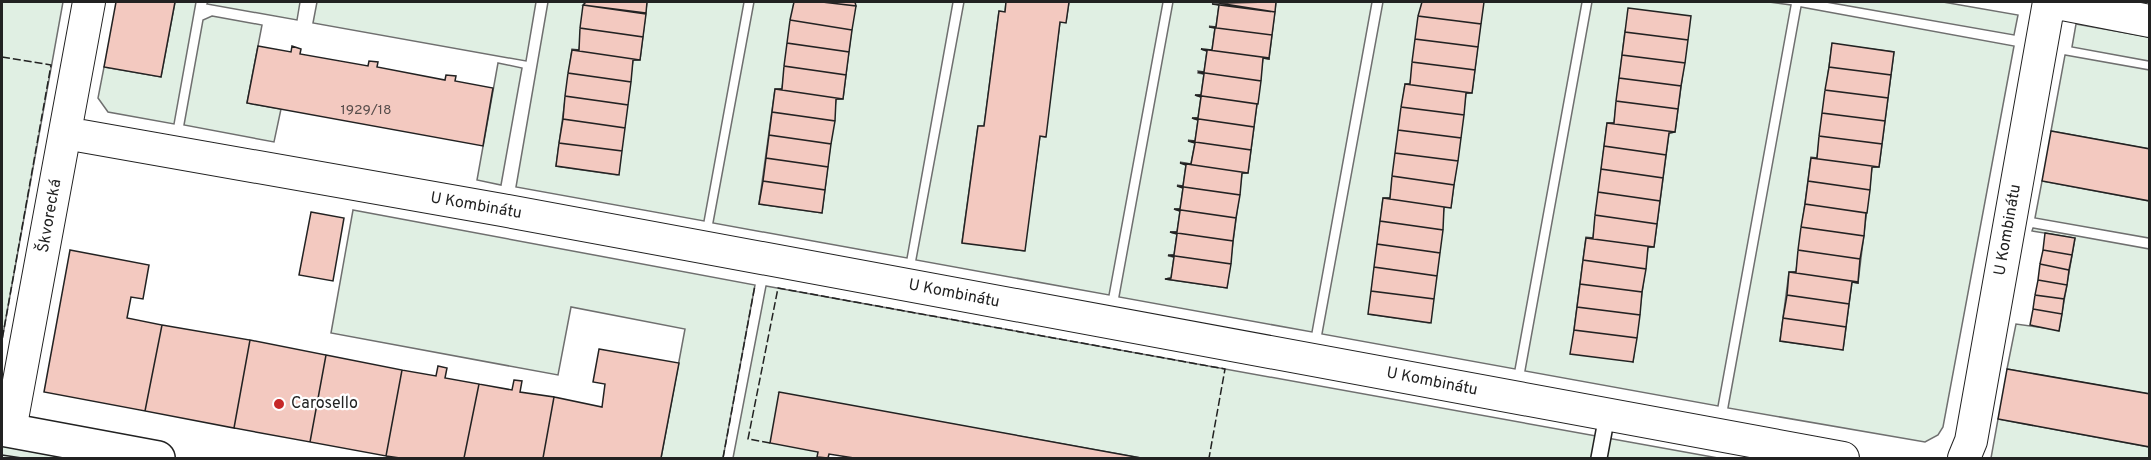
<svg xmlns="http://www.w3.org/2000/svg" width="2151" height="460" font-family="Overpass,sans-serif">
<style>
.green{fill:#e0efe3;stroke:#6f6f6f;stroke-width:1.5;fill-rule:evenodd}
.building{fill:#f3c9c0;stroke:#222;stroke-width:1.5}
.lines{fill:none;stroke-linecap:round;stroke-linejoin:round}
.lane-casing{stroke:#222;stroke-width:18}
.street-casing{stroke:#222;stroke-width:34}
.secondary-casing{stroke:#222;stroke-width:36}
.lane{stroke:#fff;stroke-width:15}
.street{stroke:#fff;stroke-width:32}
.secondary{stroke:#fff;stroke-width:33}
.tram{stroke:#222;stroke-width:1.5}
.fence{stroke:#222;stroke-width:1.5;stroke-dasharray:8 3;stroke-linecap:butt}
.poi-dot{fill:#c62828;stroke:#fff;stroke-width:2}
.labels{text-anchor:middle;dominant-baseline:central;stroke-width:4.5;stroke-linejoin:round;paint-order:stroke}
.number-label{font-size:14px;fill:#564c4a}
.street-label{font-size:16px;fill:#222;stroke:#fff}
.poi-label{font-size:16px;fill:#222;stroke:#fff;text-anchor:start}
</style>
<rect width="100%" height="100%" fill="#fff"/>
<path class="green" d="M2,2H63L2,340Z
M175,2H196L174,124L108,112L98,98L104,67L161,77Z
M208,2H300L297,20L207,4Z
M317,2H536L526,61L313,23Z
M548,2H586L579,50L572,49L556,166L617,175L633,60H640L647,2H744L704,221L516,187Z
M754,2H794L782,89H775L759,204L822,213L836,99H843L855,2H953L907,258L713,223Z
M964,2H1006L1005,12L999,11L984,126H978L962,242L1024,251L1040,136L1045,137L1060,22H1066L1069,2H1163L1109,295L916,260Z
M1173,2H1219L1212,3L1219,5L1216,27L1209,26L1215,28L1212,50L1201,49L1207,51L1204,72L1198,71V73L1204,74L1201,95H1195L1201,97L1198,118H1192L1198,120L1195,141L1188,140L1195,143L1191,164L1180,162L1186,165L1183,186L1177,185L1183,188L1180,209H1174L1180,211L1177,232H1170L1177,234L1174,255L1168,256L1174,257L1171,278L1165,279L1227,288L1242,173H1248L1263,58L1269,59L1276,2H1372L1312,332L1119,297Z
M1383,2H1422L1410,84H1405L1390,198H1383L1369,314L1429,323L1444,207H1451L1466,93H1472L1483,2H1582L1515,369L1322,334Z
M1592,2H1769L1791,5L1718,406L1525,371ZM1625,31L1684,64L1675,132L1669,133L1654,247H1648L1633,362L1574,330L1586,237L1593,238L1607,123H1614Z
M1826,2H1943L2018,15L2014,35Z
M1801,7L2014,46L1943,427L1938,435L1925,442L1728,408ZM1832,44L1894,52L1879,167H1872L1858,283L1852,282L1843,350L1780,341L1789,272H1796L1811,157L1817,158Z
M212,16L262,25L247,103L281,109L274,142L184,125L203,20Z
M2076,24L2149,37V61L2072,47Z
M2065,55L2149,70V149L2051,131Z
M498,63L522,68L501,185L477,180Z
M2042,181L2149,201V238L2035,218Z
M353,210L755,285L723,458H661L685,329L571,307L558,375L331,333Z
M2033,228L2149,249V394L2007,369L2016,324L2059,330L2075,238L2032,231Z
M766,286L1718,458H1141L779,393L818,452V457L825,458H733Z
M1998,419L2149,447V458H1991Z
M2,446L67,458H2Z"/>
<path class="building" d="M116,2H175L161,77L104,67Z
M586,2H647L646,13L583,5Z
M794,2H822L856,6L852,30L790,20Z
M822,2H855L856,6Z
M1006,2H1069L1066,23L1060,22L1046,137L1040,136L1025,251L962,243L978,126H984L999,11L1005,12Z
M1212,2L1219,3L1276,2L1275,12Z
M1422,2H1484L1481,24L1418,16Z
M1212,4L1275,12L1272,35L1209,27H1216L1219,5Z
M583,5L646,14L643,37L580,28Z
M1628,8L1691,16L1688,40L1625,32Z
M1418,16L1481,24L1478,47L1415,39Z
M790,20L852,30L849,52L787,43Z
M1209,27L1272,35L1269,58L1201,49L1212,50L1215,28Z
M580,28L643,37L640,60L572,50H579Z
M1625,32L1688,40L1685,63L1622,55Z
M1415,39L1478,47L1475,70L1412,62Z
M787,43L849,52L846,75L784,66Z
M1832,43L1894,52L1891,75L1829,67Z
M258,46L291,52L292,46L301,49L300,54L368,66L369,61L378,62L377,67L445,80L446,75L456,76L455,81L493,88L483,146L247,103Z
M1201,49L1269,58V59L1263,58L1261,81L1198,72H1204L1207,51Z
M572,50L640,60H633L631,82L568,73Z
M1622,55L1685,63L1681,86L1619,78Z
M1412,62L1475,70L1472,93L1405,84H1410Z
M784,66L846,75L843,99L775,89H782Z
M1829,67L1891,75L1888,98L1825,90Z
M1198,72L1261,81L1258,104L1195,95H1201L1204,74Z
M568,73L631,82L628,105L565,96Z
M1619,78L1681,86L1678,109L1616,101Z
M1405,84L1472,93H1466L1464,115L1401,107Z
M775,89L843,99H836L835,121L772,112Z
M1825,90L1888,98L1885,121L1822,113Z
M1195,95L1257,104L1254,127L1192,118H1198L1201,97Z
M565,96L628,105L625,128L563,119Z
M1616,101L1678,109L1675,132L1607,123H1614Z
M1401,107L1464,115L1461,138L1398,130Z
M772,112L835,121L831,144L769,135Z
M1822,113L1885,121L1882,144L1819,136Z
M1192,118L1254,127L1251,150L1188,141H1195L1198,120Z
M563,119L625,128L622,151L559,143Z
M1607,123L1645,128L1675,132L1669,133L1666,155L1604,146Z
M1398,130L1461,138L1458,161L1395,153Z
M2051,131L2150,149V201L2042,181Z
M769,135L831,144L828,167L766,158Z
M1819,136L1882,144L1879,167L1811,158H1817Z
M1188,141L1251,150L1248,173L1180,163L1191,164L1195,143Z
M559,143L622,151L619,175L556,166Z
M1604,146L1666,155L1663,178L1601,169Z
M1395,153L1458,161L1454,185L1392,176Z
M766,158L828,167L825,190L763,181Z
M1811,158L1842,162L1879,167H1872L1870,190L1808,181Z
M1180,163L1248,173H1242L1240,195L1177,186H1183L1186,165Z
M1601,169L1663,178L1660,201L1598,192Z
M1392,176L1454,185L1451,208L1383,198H1390Z
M763,181L825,190L822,213L759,204Z
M1808,181L1870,190L1867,213L1805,204Z
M1177,186L1240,195L1236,218L1174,209H1180L1183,188Z
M1598,192L1660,201L1657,224L1595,215Z
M1383,198L1451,208L1444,207L1443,230L1380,221Z
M1805,204L1866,213L1864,236L1801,227Z
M1174,209L1236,218L1233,241L1170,232H1177L1180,211Z
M311,212L344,218L333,281L299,275Z
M1595,215L1657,224L1654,247L1586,238H1593Z
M1380,221L1443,230L1440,253L1377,244Z
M1801,227L1864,236L1860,259L1798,250Z
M1170,232L1233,241L1231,264L1168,255H1174L1177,234Z
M2045,233L2075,238L2072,255L2043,250Z
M1586,238L1654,247H1648L1646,269L1583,260Z
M1377,244L1440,253L1437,276L1374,267Z
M70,250L149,265L143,299L131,297L127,318L162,325L145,411L44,392Z
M1798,250L1860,259L1858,282L1789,272H1796Z
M2043,250L2072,255L2069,270L2040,264Z
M1168,255L1231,264L1227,288L1165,279L1171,278L1174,257Z
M1583,260L1646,269L1642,292L1580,284Z
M2040,264L2069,270L2067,285L2038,280Z
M1374,267L1437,276L1434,299L1371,291Z
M1789,272L1858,282V283L1852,282L1849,304L1787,295Z
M2038,280L2067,285L2064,299L2035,295Z
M1580,284L1642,292L1640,315L1577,307Z
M1371,291L1434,299L1431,323L1368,314Z
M1787,295L1849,304L1846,327L1783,318Z
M2035,295L2064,299L2062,314L2033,309Z
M1577,307L1640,315L1637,338L1574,330Z
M2033,309L2062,314L2059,331L2030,325Z
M1783,318L1846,327L1843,350L1780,341Z
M162,325L250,340L234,428L145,411Z
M1574,330L1637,338L1633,362L1570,354Z
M250,340L326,355L310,442L234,428Z
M599,349L679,363L661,458H543L554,397L602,407L605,384L593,382Z
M326,355L402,370L386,456L310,442Z
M438,366L447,368L445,378L479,384L464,458H400L386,456L402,370L436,376Z
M2007,369L2150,394V447L1998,419Z
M514,380L522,381L520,392L554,397L543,458H464L479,384L512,390Z
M779,392L1141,458H854L829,454L828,458L817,457L818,452L770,443Z"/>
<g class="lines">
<defs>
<path id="lane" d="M1599,458L1607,415"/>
<path id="street" d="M2052,2L2150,21
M65,133L502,210L1843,458
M10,430L89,2
M1964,458L1971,441L2049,2"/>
<path id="secondary" d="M2,429L158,458"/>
</defs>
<use href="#lane" class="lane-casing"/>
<use href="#street" class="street-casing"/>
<use href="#secondary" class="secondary-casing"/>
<use href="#lane" class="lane"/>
<use href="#street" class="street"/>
<use href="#secondary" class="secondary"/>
<path class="tram" d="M2,455L22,458"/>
<path class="fence" d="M2,57L51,65L2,340
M770,443L748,439L778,288L1225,369L1209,458
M723,458L755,285"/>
</g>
<circle class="poi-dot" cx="279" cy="404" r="6"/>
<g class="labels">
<g class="number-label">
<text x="366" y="110">1929/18</text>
</g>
<g class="street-label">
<text transform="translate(476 206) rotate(10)">U Kombinátu</text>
<text transform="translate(50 216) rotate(-80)">Škvorecká</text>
<text transform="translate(2008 230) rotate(-80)">U Kombinátu</text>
<text transform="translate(954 294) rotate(11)">U Kombinátu</text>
<text transform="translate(1432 382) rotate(11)">U Kombinátu</text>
</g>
<g class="poi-label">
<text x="291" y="404">Carosello</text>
</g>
</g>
<rect width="2151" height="460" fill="none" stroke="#222222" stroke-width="6"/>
</svg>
